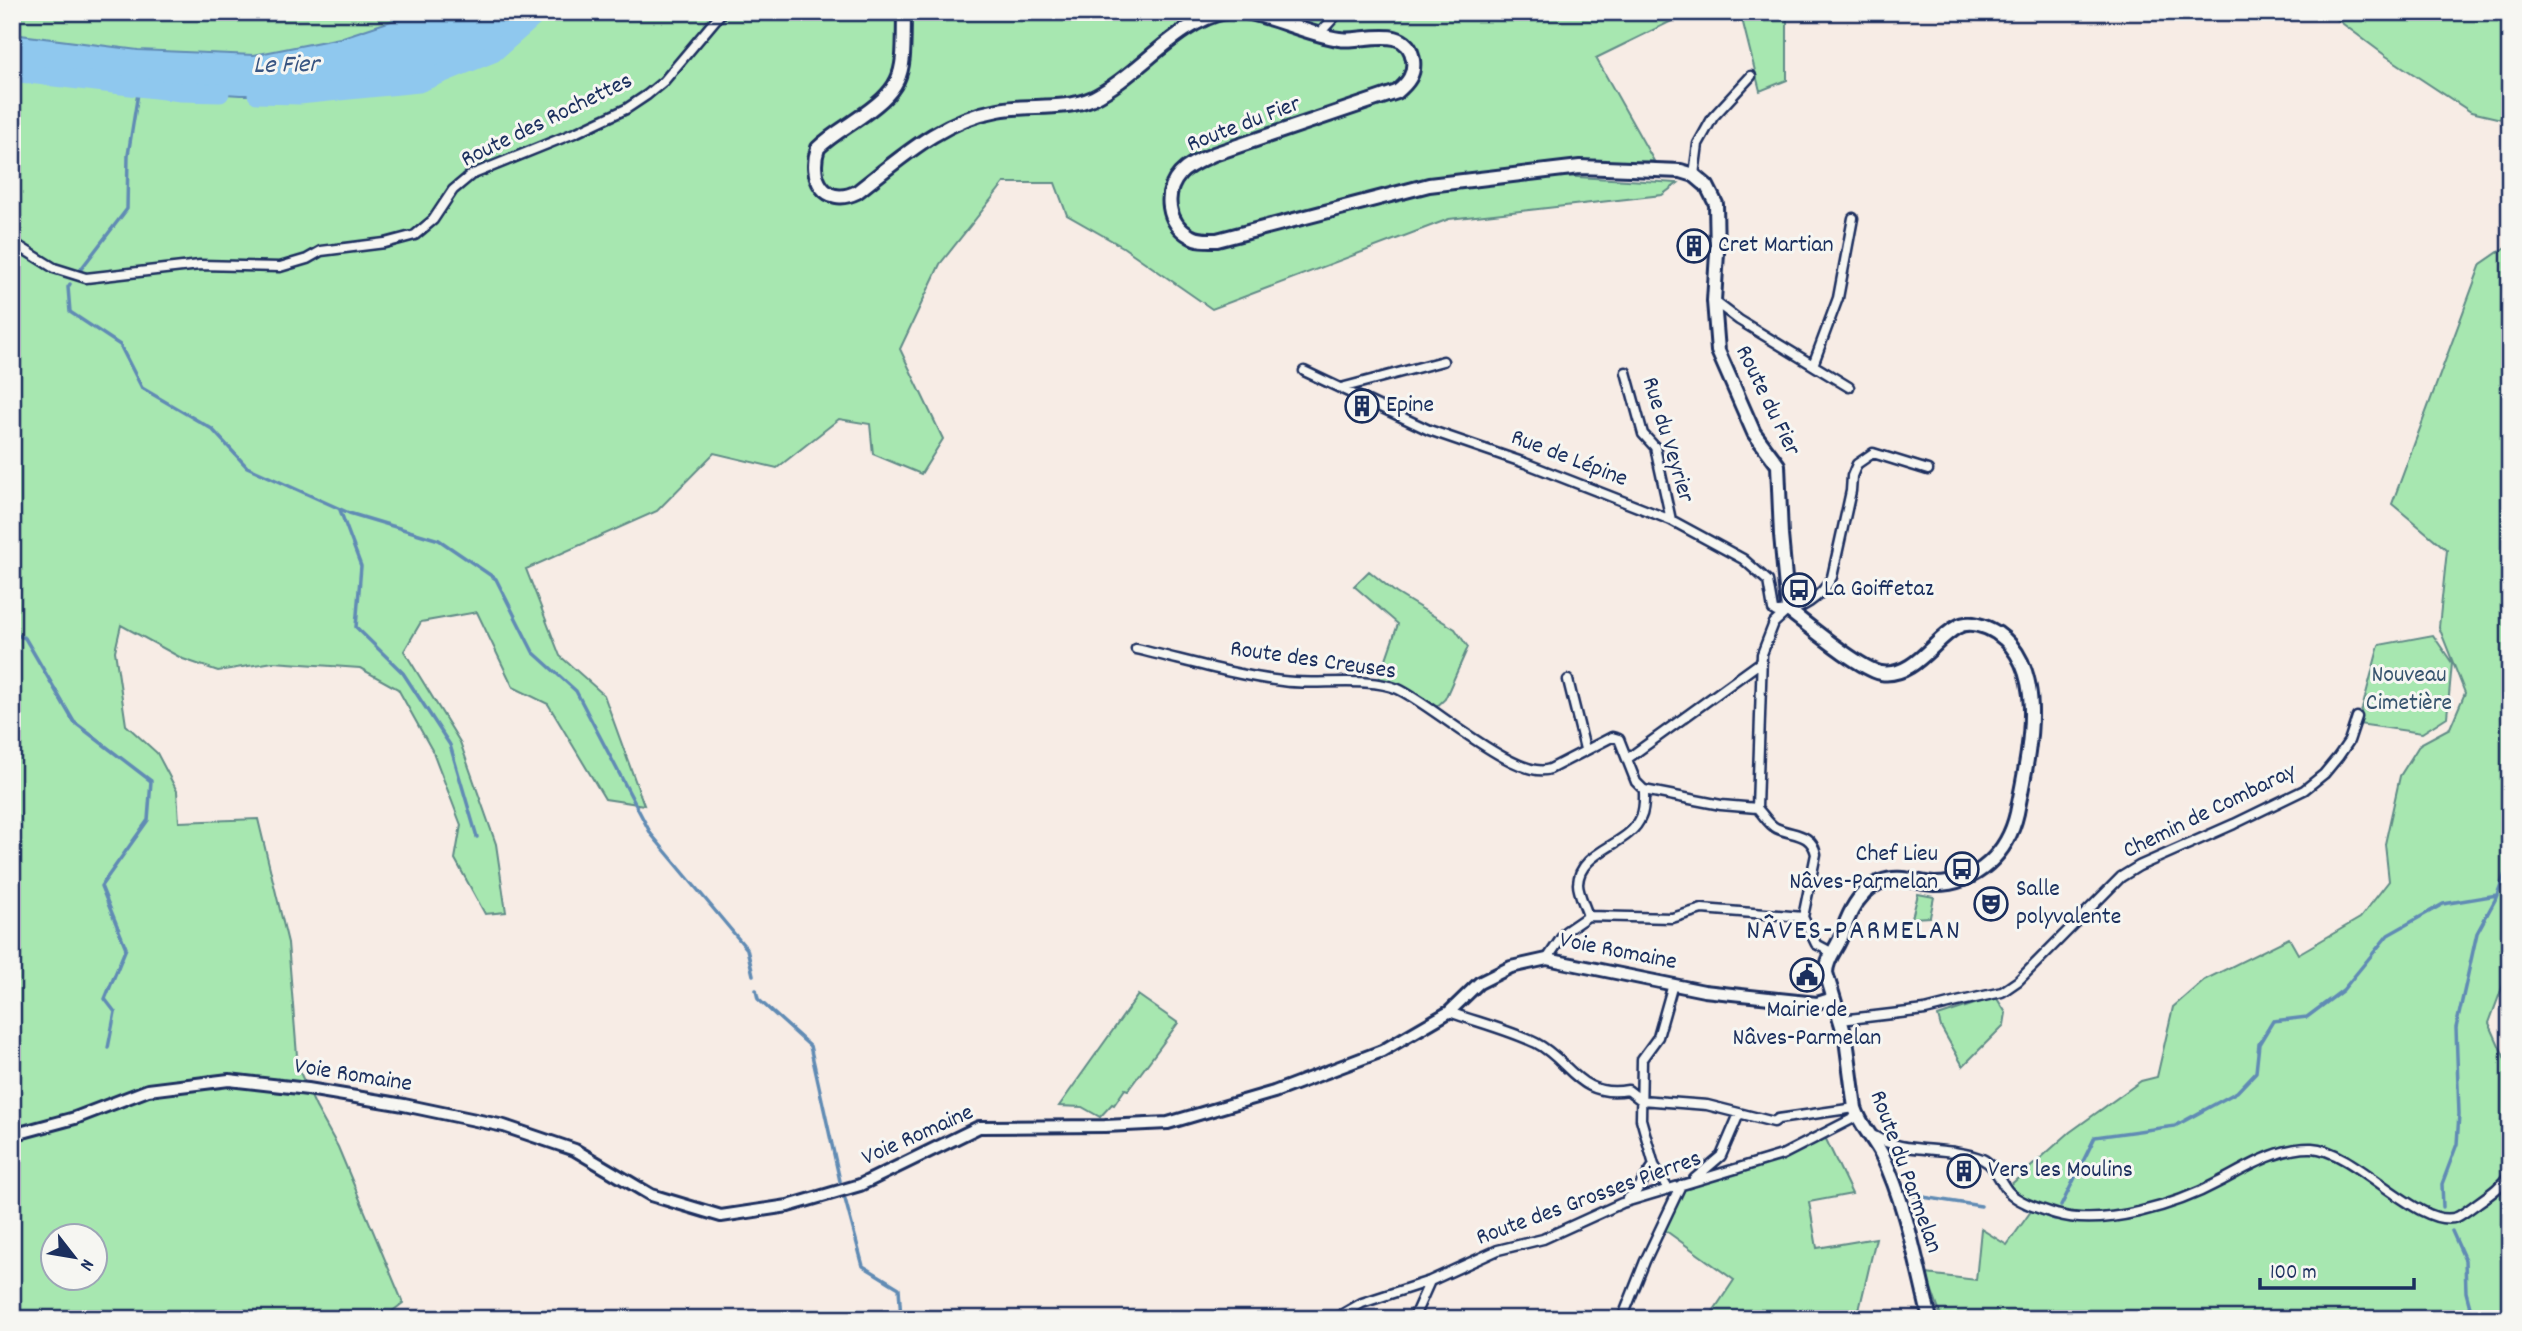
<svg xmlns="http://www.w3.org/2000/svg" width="2522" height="1331" font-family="Dekko,sans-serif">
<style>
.green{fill:#a7e7b0;stroke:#618b87;stroke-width:2;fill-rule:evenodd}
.water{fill:#8fc8ee;stroke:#618bb4;stroke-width:2}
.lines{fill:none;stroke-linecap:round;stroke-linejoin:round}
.stream{stroke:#618bb4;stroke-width:3.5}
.river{stroke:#8fc8ee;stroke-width:19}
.minor-casing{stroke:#1b2f5e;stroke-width:13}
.tertiary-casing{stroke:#1b2f5e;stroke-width:16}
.secondary-casing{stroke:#1b2f5e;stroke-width:18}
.minor{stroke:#f6f6f2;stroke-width:8}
.tertiary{stroke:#f6f6f2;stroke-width:10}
.secondary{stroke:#f6f6f2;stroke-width:12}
.labels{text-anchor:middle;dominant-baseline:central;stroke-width:6;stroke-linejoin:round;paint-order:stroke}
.street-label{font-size:24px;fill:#1b2f5e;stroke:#f6f6f2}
.poi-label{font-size:24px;fill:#1b2f5e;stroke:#f6f6f2;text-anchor:start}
.park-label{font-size:24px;fill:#37546e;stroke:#f6f6f2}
.water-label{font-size:26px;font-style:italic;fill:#385582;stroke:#f6f6f2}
.quarter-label{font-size:28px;letter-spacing:2px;fill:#1b2f5e;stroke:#f6f6f2}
</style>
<rect width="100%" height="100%" fill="#f7ece5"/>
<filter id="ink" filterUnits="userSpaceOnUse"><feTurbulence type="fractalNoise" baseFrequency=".0143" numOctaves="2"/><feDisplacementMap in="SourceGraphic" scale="14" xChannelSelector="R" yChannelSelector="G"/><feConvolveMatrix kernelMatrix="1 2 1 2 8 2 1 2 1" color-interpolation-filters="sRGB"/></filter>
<g filter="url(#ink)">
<path class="green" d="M12,12H1690L1596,58L1654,161L1557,166L1561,176L1678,183L1662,195L1449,219L1212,309L1123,247L1067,215L1055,183H1004L940,264L900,349L943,439L921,474L873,454L870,424L839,419L777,468L714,453L657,511L526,569L560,656L604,695L644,805L605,799L548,704L513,687L477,612L421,622L404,651L460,742L496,844L506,912L485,914L455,859L461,825L433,752L398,689L360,668L273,662L218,671L183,659L121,625L115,651L126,725L157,753L177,791L179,822L258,819L288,943L298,1068L316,1107L338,1147L403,1303L382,1319H12ZM52,1236H94V1278H52Z
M1736,12H1787V80L1760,91L1742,19Z
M2327,12H2510V121L2471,112L2386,56Z
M2510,244V966L2489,1023L2510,1070V1319H1942L1926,1274L1976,1280L1981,1229L2007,1245L2034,1207L2007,1188L2070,1132L2141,1081L2157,1077L2173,1007L2204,980L2289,938L2298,954L2360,918L2389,881L2385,844L2400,776L2420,744L2450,728L2465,693L2439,627L2447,550L2392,504L2481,264Z
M1369,571L1396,593L1455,629L1468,647L1445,699L1432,711L1398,689L1377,685L1398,624L1354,586Z
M2433,635L2452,663L2447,717L2422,733L2358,724L2379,645Z
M1918,894L1934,897L1930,917L1912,918Z
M1138,995L1178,1023L1128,1090L1125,1089L1114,1105L1112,1104L1100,1117L1082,1107L1059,1106Z
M1996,997L2006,1013L2004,1025L1963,1066L1941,1027L1938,1016Z
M1824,1135L1852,1194L1809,1202L1817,1248L1876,1238L1857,1319H1708L1734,1280L1662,1228L1686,1187Z"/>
<path class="water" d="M418,12H543L526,28L492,52L454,71L418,82L388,86L298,95H240L180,91L12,71V34L138,50L254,55L340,38Z"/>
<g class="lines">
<path class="stream" d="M81,269L127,209L128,155L139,87
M70,284L68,287L70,312L120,345L142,388L212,429L247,467L349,513L439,540L496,579L533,652L576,691L651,834L747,949L753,975
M340,510L361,566L356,627L403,673L450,745L477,837
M12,633L25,638L74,722L151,781L148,820L101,886L126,948L105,999L115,1012L108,1048
M756,990L758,999L810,1046L840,1181
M1910,1195L1981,1206
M845,1199L863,1266L899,1288L901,1319
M2061,1206L2095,1137L2175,1126L2237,1092L2256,1072L2259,1044L2273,1021L2307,1017L2343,990L2388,935L2443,904L2497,895
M2443,1207L2442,1184L2457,1144L2459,1114L2456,1028L2477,933L2495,900L2510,860
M2024,1208L2055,1219
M2452,1231L2465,1260L2466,1292L2473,1319"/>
<path class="river" d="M12,72L181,92L220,93
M257,94L299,95L419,83L493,53L540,12"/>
<defs>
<path id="minor" d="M1319,34L1339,12
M1694,175L1698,144L1713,117L1751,76
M12,242L54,268L86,278L200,265L280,267L307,259L321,251L385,243L415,235L433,220L453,190L471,175L577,132L626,109L647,95L664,81L722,12
M1714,301L1739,320L1849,387
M1813,365L1838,298L1853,218
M1304,371L1429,430L1525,463L1671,520L1743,559L1768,581L1773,610L1776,612C1800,613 1822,596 1832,577L1851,491L1852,476L1857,464L1873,453L1928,470
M1626,372L1643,434L1655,447L1671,520
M1341,388L1443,361
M1785,613L1774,623L1762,654L1757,808C1763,814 1769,825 1776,828C1793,836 1811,832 1816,854L1803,917
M1136,649C1184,660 1233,675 1282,681C1314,686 1368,676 1398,689C1430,703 1518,782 1550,769L1612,737L1619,739L1636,782L1644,790L1721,805L1757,808
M1568,680L1585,749
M1627,759L1761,662
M1588,916C1585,906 1578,893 1578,884C1579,850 1630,846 1641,817C1645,809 1644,799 1644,790
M1803,917L1816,944L1833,953
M1547,959L1566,931L1588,916L1672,918L1702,909L1803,917
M1449,1012C1477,1022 1509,1030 1536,1043C1570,1060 1578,1099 1628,1090L1641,1100L1707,1105L1774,1122L1778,1119L1855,1108
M1841,1020L1925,1010L1957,1002L2002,992L2018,981L2121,877L2139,866L2234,824L2304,790L2324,774L2338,757L2349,741L2357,717
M1874,1136C1904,1155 1948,1145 1982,1159C1995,1165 1999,1180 2008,1191C2018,1203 2041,1209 2056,1214C2102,1228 2177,1205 2219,1182C2248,1167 2278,1147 2312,1148C2355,1150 2421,1231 2457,1217C2465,1213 2472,1207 2479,1202C2492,1193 2502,1186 2510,1173
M1694,1179L1721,1156L1739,1114
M1668,1189L1654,1165L1641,1119L1642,1059L1658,1037L1673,984
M1627,1199L1635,1193L1654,1165
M1334,1319L1362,1303L1430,1281L1498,1250L1543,1239L1622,1203L1782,1155L1858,1116
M1413,1319L1430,1281
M1622,1319L1645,1261L1681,1185"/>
<path id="tertiary" d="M12,1135L75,1118L148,1090L229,1080L308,1089L404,1105L504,1126L575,1150L651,1195L721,1216L788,1206L860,1185L979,1127L1105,1126L1168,1123L1274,1092L1382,1051L1449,1012L1479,983L1511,967L1547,959L1704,991L1817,1003L1833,998"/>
<path id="secondary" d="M904,12C903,75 908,85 853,122C841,130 828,138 818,148C808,177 824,208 857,192C901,158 941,120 998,110C1029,104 1064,111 1093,98C1139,75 1177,21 1226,12
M1245,12C1277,18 1307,34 1339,39C1362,43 1408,22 1413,60C1415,74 1408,83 1397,92L1214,154C1202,160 1189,164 1180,174C1163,193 1167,223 1190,236C1198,241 1208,240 1217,240L1429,185L1580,167L1681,171L1694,175L1707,186L1716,204L1717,253L1714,301L1718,351L1754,433L1778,465L1781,535L1788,610C1809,626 1859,668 1881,673C1914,678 1934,639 1957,627C1969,620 1986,626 1997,633C2051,670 2027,759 2017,813C2008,853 1977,884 1935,884C1924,884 1914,880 1903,879C1868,876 1851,905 1842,934C1838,948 1826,958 1826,973L1846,1039L1855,1108C1860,1125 1874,1139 1882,1155C1906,1204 1917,1266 1930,1319"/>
</defs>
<use href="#minor" class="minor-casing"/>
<use href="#tertiary" class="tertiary-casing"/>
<use href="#secondary" class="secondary-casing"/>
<use href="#minor" class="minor"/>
<use href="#tertiary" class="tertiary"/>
<use href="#secondary" class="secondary"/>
</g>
</g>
<defs>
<symbol id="building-ring" viewBox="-11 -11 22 22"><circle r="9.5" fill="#f6f6f2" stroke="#1b2f5e" stroke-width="1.5"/><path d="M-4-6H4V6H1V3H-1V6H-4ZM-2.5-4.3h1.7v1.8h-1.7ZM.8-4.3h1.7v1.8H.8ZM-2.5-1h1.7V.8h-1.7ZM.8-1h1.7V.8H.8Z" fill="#1b2f5e"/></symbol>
<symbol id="bus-ring" viewBox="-11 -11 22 22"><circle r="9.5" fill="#f6f6f2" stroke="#1b2f5e" stroke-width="1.5"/><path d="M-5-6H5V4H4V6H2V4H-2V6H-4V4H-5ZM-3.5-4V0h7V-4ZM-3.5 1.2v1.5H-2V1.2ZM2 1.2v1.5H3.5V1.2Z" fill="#1b2f5e"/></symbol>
<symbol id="theatre-ring" viewBox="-11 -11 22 22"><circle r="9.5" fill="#f6f6f2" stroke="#1b2f5e" stroke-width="1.5"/><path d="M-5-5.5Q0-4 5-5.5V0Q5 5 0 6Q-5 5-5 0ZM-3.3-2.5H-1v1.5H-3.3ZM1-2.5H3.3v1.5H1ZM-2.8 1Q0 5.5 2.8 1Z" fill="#1b2f5e"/></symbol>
<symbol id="civic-ring" viewBox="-11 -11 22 22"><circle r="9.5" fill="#f6f6f2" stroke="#1b2f5e" stroke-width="1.5"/><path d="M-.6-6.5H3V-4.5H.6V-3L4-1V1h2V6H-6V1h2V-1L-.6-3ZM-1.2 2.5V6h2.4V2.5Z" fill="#1b2f5e"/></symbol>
</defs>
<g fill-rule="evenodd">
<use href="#building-ring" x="1675" y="227" width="38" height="38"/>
<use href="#building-ring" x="1343" y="387" width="38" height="38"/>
<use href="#bus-ring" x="1780" y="571" width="38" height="38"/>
<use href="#bus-ring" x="1943" y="850" width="38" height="38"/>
<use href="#theatre-ring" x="1972" y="885" width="38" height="38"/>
<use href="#civic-ring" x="1788" y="956" width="38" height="38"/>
<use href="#building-ring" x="1945" y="1152" width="38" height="38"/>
</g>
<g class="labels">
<g class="street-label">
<text transform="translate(547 121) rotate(-26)">Route des Rochettes</text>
<text transform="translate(1244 125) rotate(-21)">Route du Fier</text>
<text transform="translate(1767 401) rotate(64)">Route du Fier</text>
<text transform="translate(1667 440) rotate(73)">Rue du Veyrier</text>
<text transform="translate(1569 459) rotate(21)">Rue de Lépine</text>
<text transform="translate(1313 661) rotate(8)">Route des Creuses</text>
<text transform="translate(2210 812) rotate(-26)">Chemin de Combaray</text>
<text transform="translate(1618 952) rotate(11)">Voie Romaine</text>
<text transform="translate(353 1076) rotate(9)">Voie Romaine</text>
<text transform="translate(918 1136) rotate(-24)">Voie Romaine</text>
<text transform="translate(1905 1172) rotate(70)">Route du Parmelan</text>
<text transform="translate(1589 1199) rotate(-20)">Route des Grosses Pierres</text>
</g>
<g class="poi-label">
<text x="1718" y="246">Cret Martian</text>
<text x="1386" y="406">Epine</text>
<text x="1824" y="590">La Goiffetaz</text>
<text x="1938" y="855" text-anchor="end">Chef Lieu<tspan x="1938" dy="28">Nâves-Parmelan</tspan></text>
<text x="2016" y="890">Salle<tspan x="2016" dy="28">polyvalente</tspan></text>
<text x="1807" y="1011" text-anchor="middle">Mairie de<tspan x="1807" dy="28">Nâves-Parmelan</tspan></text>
<text x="1988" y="1171">Vers les Moulins</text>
</g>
<g class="park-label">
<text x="2409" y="676">Nouveau<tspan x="2409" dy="28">Cimetière</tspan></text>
</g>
<g class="water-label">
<text transform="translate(286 66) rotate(-1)">Le Fier</text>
</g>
<g class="quarter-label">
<text x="1854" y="933">NÂVES-PARMELAN</text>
</g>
</g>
<rect width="2522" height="1331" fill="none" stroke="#f6f6f2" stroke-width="42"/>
<rect x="21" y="21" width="2480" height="1289" fill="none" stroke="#1b2f5e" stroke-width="2.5" filter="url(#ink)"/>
<g transform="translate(74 1257) rotate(121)"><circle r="33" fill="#f6f6f2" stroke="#9ea6b7" stroke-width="2"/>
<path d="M0-5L12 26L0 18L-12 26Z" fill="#1b2f5e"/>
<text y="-10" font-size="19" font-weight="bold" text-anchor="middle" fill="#1b2f5e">N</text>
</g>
<path d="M2260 1278v10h154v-10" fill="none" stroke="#1b2f5e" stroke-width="3.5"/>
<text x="2270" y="1278" font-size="21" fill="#1b2f5e" stroke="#f6f6f2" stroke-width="5" paint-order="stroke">100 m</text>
</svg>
